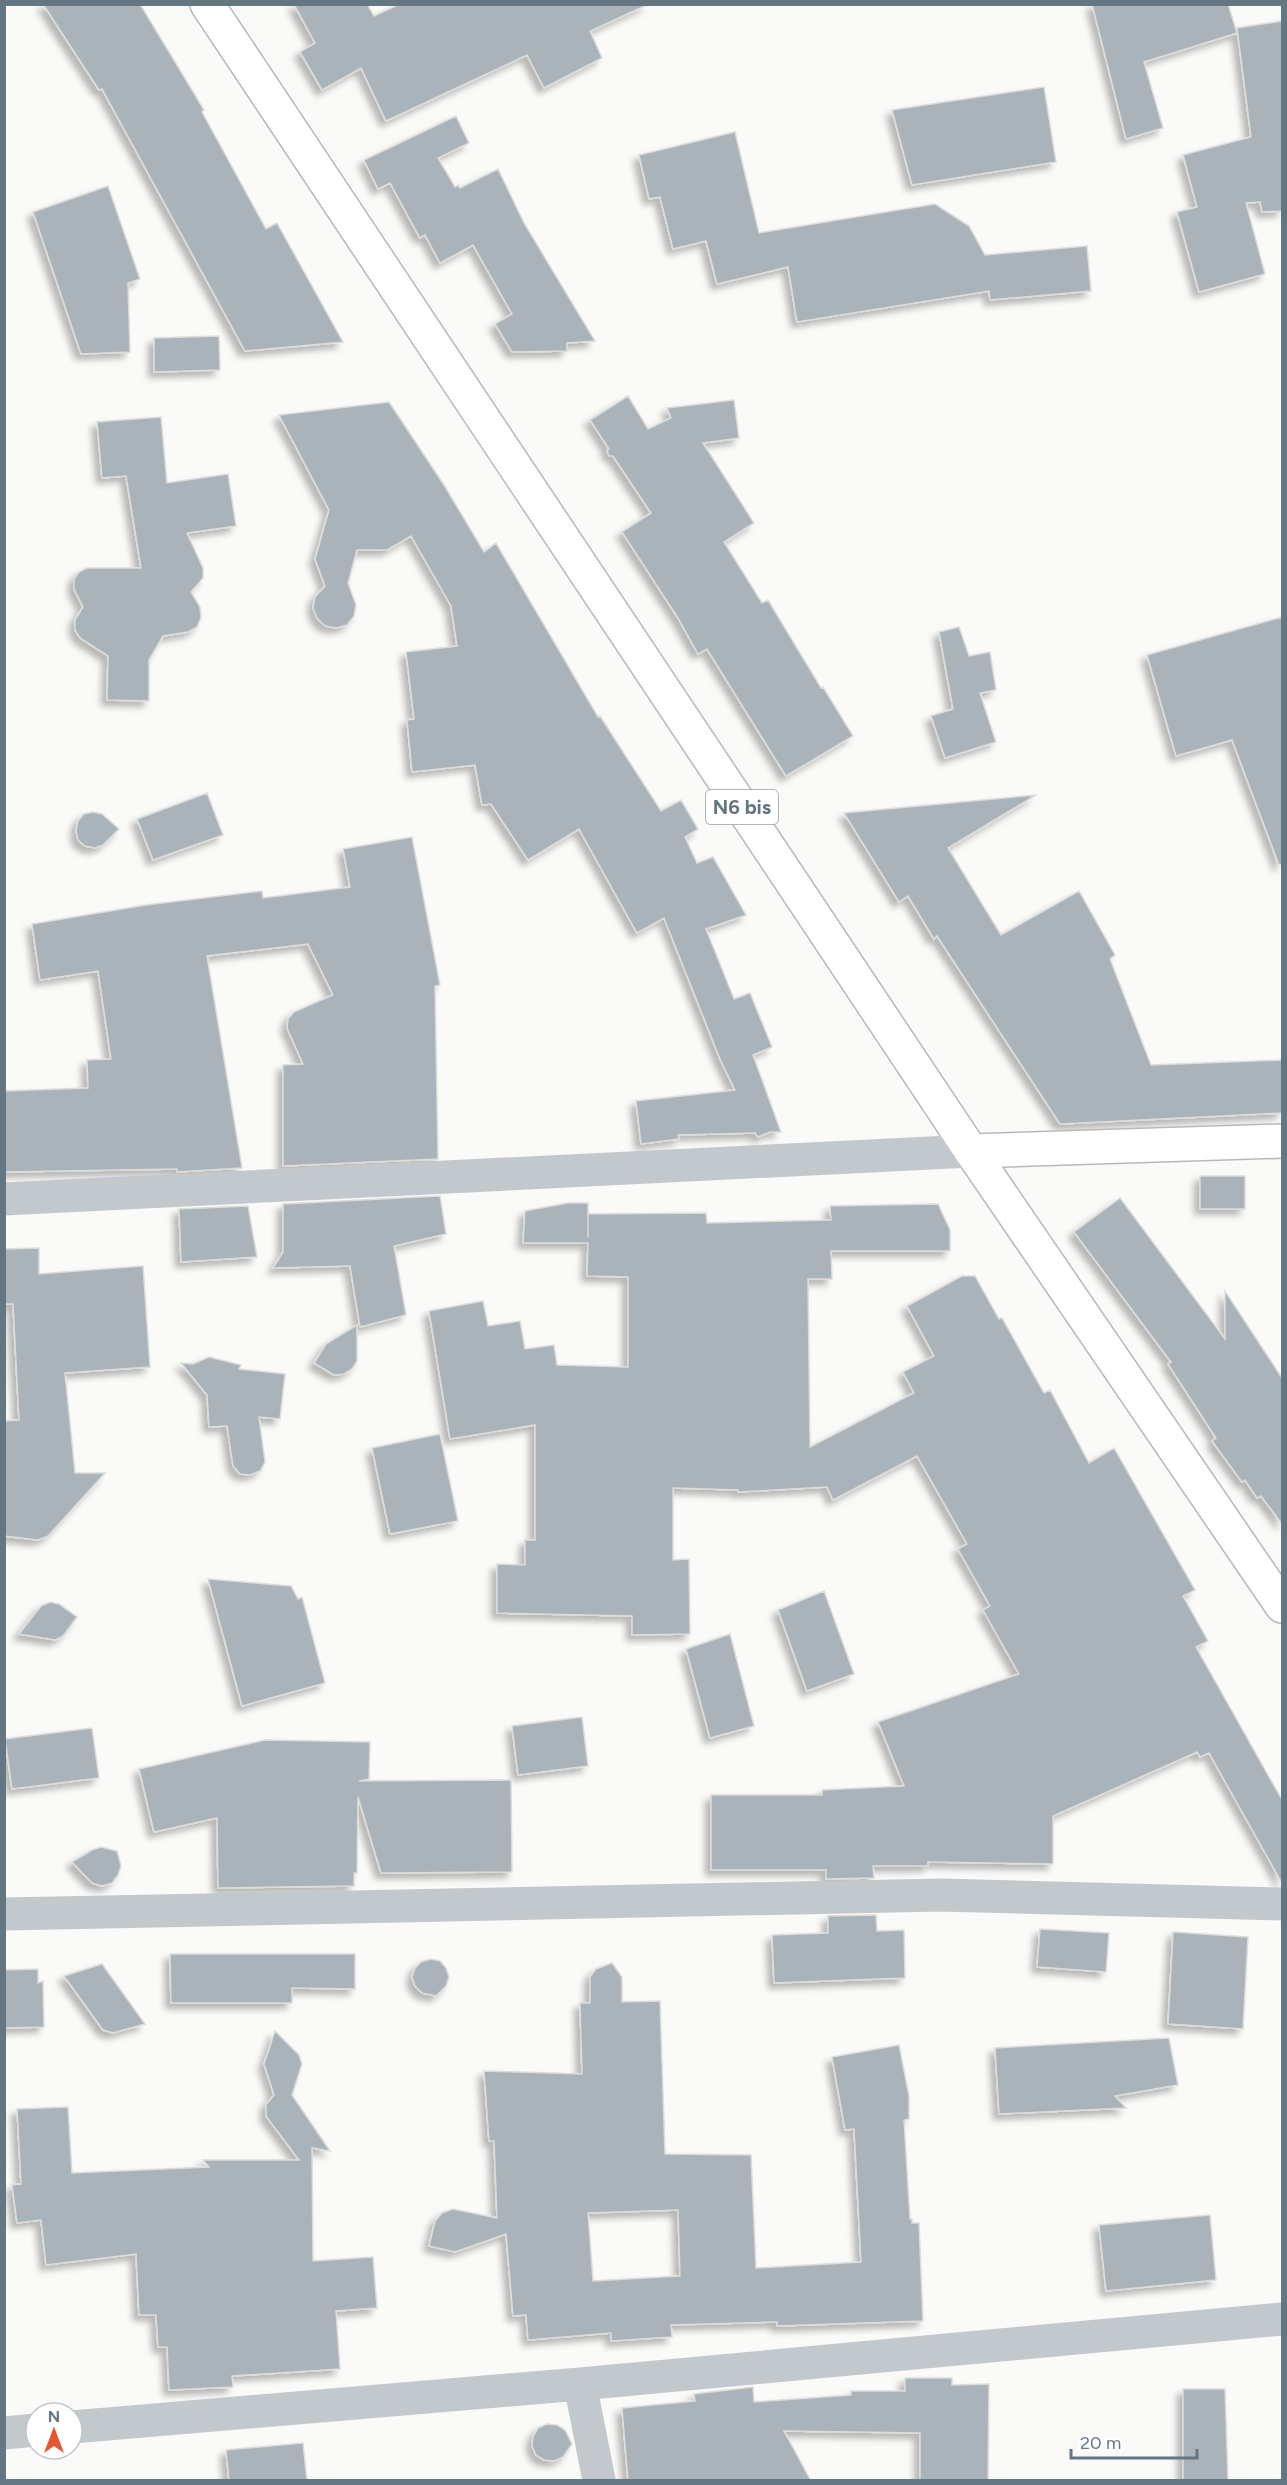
<svg xmlns="http://www.w3.org/2000/svg" width="1287" height="2485" font-family="Figtree,sans-serif">
<style>
.building{fill:#aab3b9;stroke:#dcdcda;stroke-width:1.5;fill-rule:evenodd;filter:url(#shadow)}
.lines{fill:none;stroke-linecap:round;stroke-linejoin:round}
.secondary-casing{stroke:#b3babf;stroke-width:36}
.highway-casing{stroke:#b4b9bd;stroke-width:36}
.street{stroke:#c3c8cc;stroke-width:33}
.secondary{stroke:#fff;stroke-width:33}
.highway{stroke:#fff;stroke-width:33}
.labels{text-anchor:middle;dominant-baseline:central;stroke-width:6;stroke-linejoin:round;paint-order:stroke}
.shield{fill:#fff;stroke:#939fa8;stroke-width:1.5}
.shield-label{font-size:20px;font-weight:bold;fill:#657683}
</style>
<defs>
<filter id="shadow"><feDropShadow dx="-5.5" dy="5.5" stdDeviation="3" flood-color="#0004"/></filter>
</defs>
<rect width="100%" height="100%" fill="#fafaf8"/>
<path class="building" d="M43,4H140L204,110L202,112L266,229L277,223L343,342L245,351L102,89L99,90Z
M294,4H367L374,16L400,4H649L590,31L602,58L544,88L527,55L386,121L361,68L322,90L300,52L315,43Z
M1092,4H1228L1237,33L1144,62L1163,128L1126,139Z
M1282,21V211L1262,212L1260,202L1246,203L1265,274L1199,292L1177,212L1197,207L1183,155L1251,137L1237,28Z
M1044,87L1056,162L912,185L892,110Z
M456,116L469,143L438,158L455,187L458,185L460,188L498,169L524,223L595,341L567,343V351L512,352L495,324L512,314L473,245L440,263L425,235L420,238L390,183L378,189L364,160Z
M735,132L759,233L935,204L969,226L985,255L1087,246L1091,291L990,300L989,291L797,322L788,267L717,284L706,241L673,249L660,197L649,199L639,155Z
M108,186L140,279L128,283L130,352L81,354L33,212Z
M219,336L220,370L154,372V338Z
M628,396L648,429L671,418L667,408L734,400L739,438L703,443L754,523L724,542L762,603L768,600L821,688L823,687L853,736L786,776L707,649L698,654L678,618L622,532L651,513L613,456H609L607,450L609,449L590,420Z
M389,402L444,485L484,552L496,543L598,717L600,716L661,811L681,800L698,829L685,837L697,863L713,857L746,915L706,929L734,999L750,993L772,1047L753,1055L781,1132H770L758,1137L755,1133L678,1135L679,1139L641,1144L636,1101L735,1090L720,1059L664,918L637,933L579,829L528,860L491,804L482,805L475,765L412,772L407,720L414,719L406,652L457,646L451,606L411,536L387,550H357L348,583L356,605L354,616L347,625L336,628L325,626L317,618L313,608L315,597L325,586L315,559L329,510L279,415Z
M161,417L167,483L228,474L236,526L187,533L203,568V578L191,592L200,607L201,617L197,627L188,632L163,636L149,660V701L107,700L108,656L80,638L75,630V620L83,607L74,589V579L79,572L87,568H141L126,476L102,478L97,422Z
M1282,617V864L1279,865L1232,740L1176,756L1147,655Z
M959,627L969,656L990,652L996,690L980,693L996,742L945,758L931,716L953,709L939,632Z
M207,793L223,835L153,860L137,819Z
M1036,795L948,848L1001,935L1079,891L1115,955L1110,959L1151,1065L1282,1060V1113L1060,1124L937,936L934,939L908,896L899,902L844,813Z
M93,812L102,814L119,829L103,845L95,848L85,846L78,840L76,831L78,821L84,814Z
M412,837L440,985L435,986L438,1159L283,1166V1065L303,1064L287,1028L288,1019L294,1012L333,995L308,944L207,956L242,1168L177,1172V1169L4,1172V1091L88,1088L87,1060L111,1059L98,971L40,980L32,924L146,905L262,891L263,898L350,887L343,849Z
M1200,1176H1245V1209H1200Z
M440,1196L446,1234L394,1246L406,1315L360,1327L350,1266L273,1268L283,1252V1204Z
M1120,1198L1225,1339V1291L1282,1378V1524L1261,1496L1257,1498L1245,1480L1242,1482L1212,1441L1216,1438L1168,1364L1171,1362L1074,1232Z
M568,1203H588V1237V1214L706,1213L707,1223L831,1220L830,1206L938,1204L950,1230V1251H831L832,1279H808L810,1447L914,1393L903,1372L934,1356L907,1306L962,1276H975L999,1319L1002,1318L1044,1393L1050,1390L1089,1463L1114,1448L1195,1590L1183,1596L1208,1641L1196,1647L1282,1800V1883L1209,1753L1200,1757L1197,1752L1053,1816V1864L928,1862V1866H873L874,1878L826,1879V1870H711V1795H822V1790L904,1786L878,1722L1019,1674L983,1610L990,1606L958,1549L967,1544L917,1456L833,1500L827,1487L738,1492V1490L673,1488V1560L689,1559L690,1634L632,1635V1616L497,1613V1564L525,1565V1540H535V1425L450,1439L429,1311L483,1301L488,1326L520,1321L525,1349L554,1345L557,1365L628,1367V1277L587,1276L588,1243H523L525,1211Z
M248,1206L257,1257L181,1262L179,1209Z
M39,1248V1274L143,1266L150,1367L65,1373L75,1473H105L48,1536L38,1540L4,1536V1421L19,1420L13,1304H4V1249Z
M357,1325V1361L352,1369L344,1374L334,1375L314,1363L326,1344Z
M209,1357L241,1365L239,1369L285,1374L280,1419L259,1417L265,1462L260,1471L250,1475L240,1474L233,1466L227,1426L209,1427L207,1395L181,1363L193,1364Z
M440,1434L458,1521L390,1534L372,1448Z
M208,1579L291,1586L298,1599L302,1597L325,1683L242,1706Z
M824,1591L854,1674L807,1691L778,1610Z
M50,1602L59,1604L77,1617L63,1636L55,1640L19,1634L41,1606Z
M730,1634L754,1726L710,1738L686,1649Z
M582,1717L588,1766L518,1775L512,1726Z
M92,1728L99,1778L12,1789L5,1739Z
M265,1740L370,1742L369,1779L359,1781L511,1780L512,1872L381,1873L358,1797L357,1873H354V1886L218,1888L217,1818L154,1832L139,1769Z
M101,1847L117,1851L121,1866L118,1875L112,1883L102,1886L92,1883L72,1862L92,1850Z
M876,1915L877,1931L904,1930L905,1978L774,1983L772,1935L828,1933V1916Z
M1040,1929L1109,1933L1106,1972L1037,1967Z
M1173,1932L1248,1937L1243,2029L1168,2024Z
M170,1954H355V1989L292,1988V2003H171Z
M431,1959L440,1961L446,1968L449,1977L446,1986L436,1996L422,1993L415,1986L412,1977L415,1968L421,1962Z
M612,1963L622,1977V2002L660,2001L665,2154L751,2155L756,2268L861,2262L854,2129L845,2130L832,2057L899,2045L909,2096V2119L904,2120L910,2219H912V2223H919L923,2321L777,2326V2322L671,2325L672,2337L611,2341V2333L528,2340L526,2315L513,2316L506,2234L455,2252L429,2246L435,2221L442,2213L453,2209L497,2218L494,2141H489L484,2071L582,2074L580,2003H590V1977L596,1969ZM678,2210L680,2276L593,2281L588,2213Z
M102,1964L145,2024L113,2033L103,2030L64,1976Z
M38,1969V1983L43,1981L44,2027L4,2028V1970Z
M275,2031L299,2055L302,2064L292,2095L330,2151L312,2148L313,2261L373,2257L377,2308L336,2311L340,2369L232,2376L233,2387L169,2390L167,2347H158L156,2315H139L136,2254L46,2265L41,2220L17,2223L12,2185L21,2184L17,2109L68,2107L72,2173L209,2167L203,2160H299L266,2116V2105L274,2095L264,2064Z
M1169,2038L1178,2085L1115,2096L1126,2108L999,2114L995,2048Z
M1210,2215L1216,2280L1106,2291L1099,2225Z
M905,2378H952V2385L989,2384L988,2481H920V2433L784,2431L811,2481H628L622,2408L695,2401L694,2394L753,2387L754,2402L851,2395V2391H905Z
M1183,2389H1225L1228,2481H1183Z
M547,2424L557,2425L565,2430L572,2444L563,2457L554,2461L544,2460L536,2455L532,2446L533,2437L538,2428Z
M303,2443L307,2481H229L226,2450Z"/>
<g class="lines">
<defs>
<path id="secondary" d="M971,1151L1282,1141"/>
<path id="highway" d="M207,4L971,1151L1282,1606"/>
</defs>
<use href="#secondary" class="secondary-casing"/>
<use href="#highway" class="highway-casing"/>
<path class="street" d="M4,1199L971,1151
M4,1914L941,1895L1282,1904
M580,2384L599,2480
M72,2427L580,2384L1282,2319
M4,2433L36,2430"/>
<use href="#secondary" class="secondary"/>
<use href="#highway" class="highway"/>
</g>
<g class="labels">
<rect class="shield" x="706" y="790" width="72" height="34" rx="4.5"/>
<g class="shield-label">
<text x="742" y="807">N6 bis</text>
</g>
</g>
<rect width="1287" height="2485" fill="none" stroke="#657683" stroke-width="12"/>
<g transform="translate(54 2431)"><circle r="28" fill="#ffffff" stroke="#c1c8cd" stroke-width="1.5"/>
<path d="M0-4.5L10 22L0 15L-10 22Z" fill="#e4572e"/>
<text y="-9" font-size="16" font-weight="bold" text-anchor="middle" fill="#657683">N</text>
</g>
<path d="M1071 2449v9h126v-9" fill="none" stroke="#657683" stroke-width="3"/>
<text x="1080" y="2449" font-size="18" fill="#657683" stroke="#ffffff" stroke-width="4.5" paint-order="stroke">20 m</text>
</svg>
